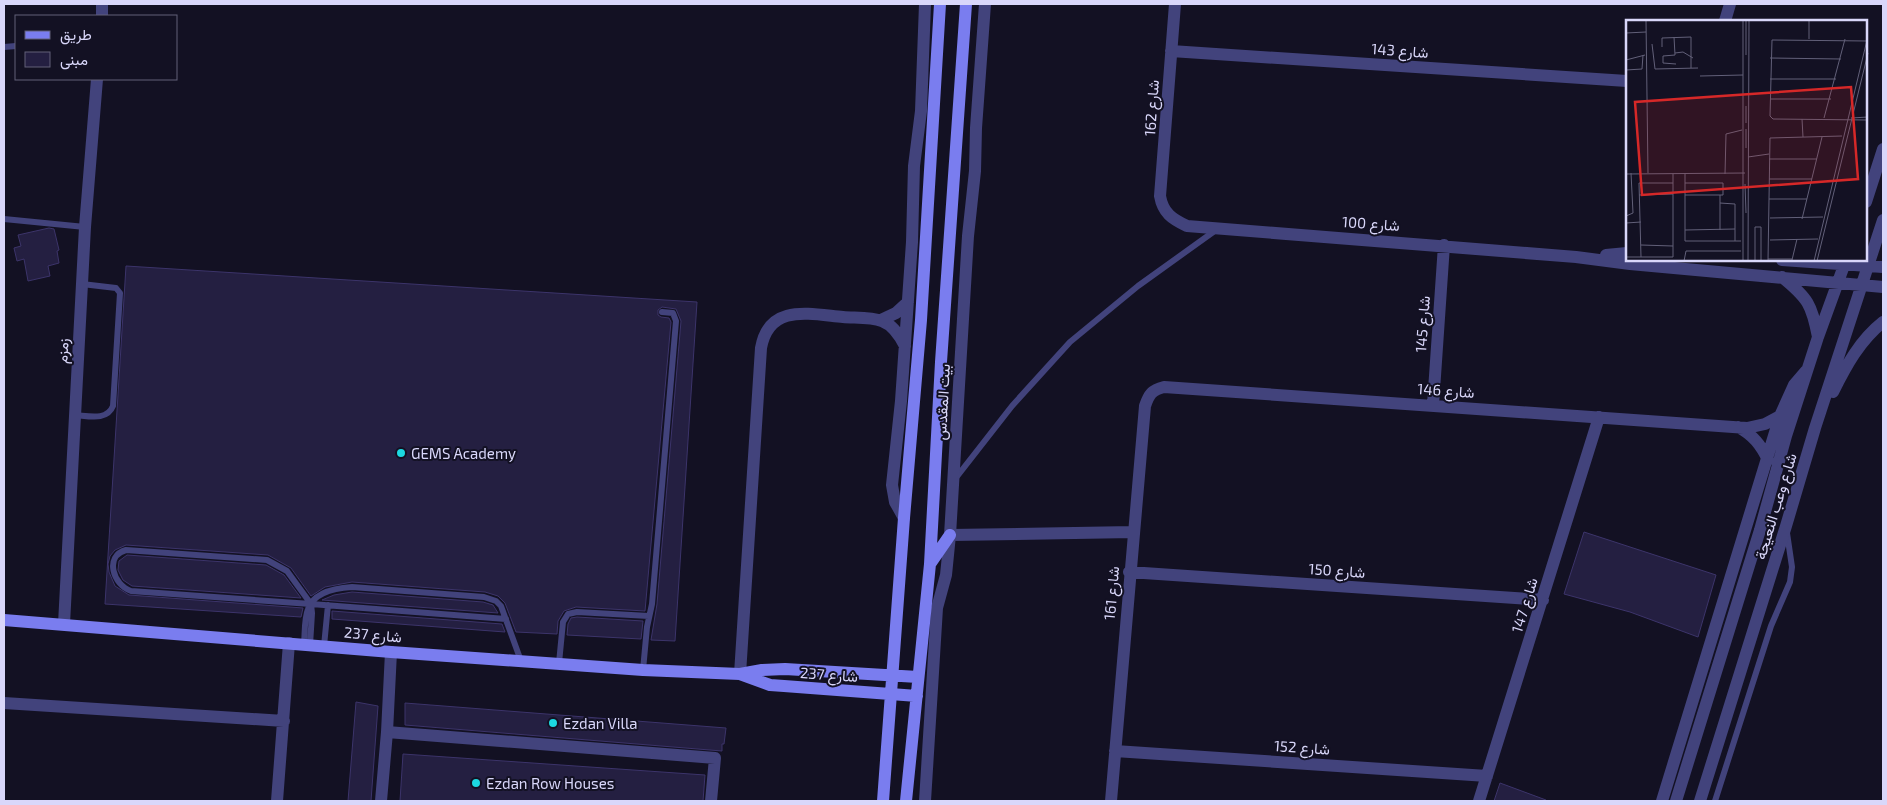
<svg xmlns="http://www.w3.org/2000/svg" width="1887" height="805" font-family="'Exo 2',Vazirmatn,sans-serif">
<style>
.building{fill:#241f41;stroke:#3c346a}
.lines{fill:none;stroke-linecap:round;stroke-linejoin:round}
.lane{stroke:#42437c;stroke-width:6}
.street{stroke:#42437c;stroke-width:12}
.secondary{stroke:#7a7def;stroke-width:12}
.poi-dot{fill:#1cd9e2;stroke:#131123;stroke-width:2}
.labels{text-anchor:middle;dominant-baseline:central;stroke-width:4;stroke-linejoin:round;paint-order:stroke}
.street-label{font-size:15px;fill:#d9d7fa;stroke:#131123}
.poi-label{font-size:15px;fill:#d9d7fa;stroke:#131123;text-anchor:start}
.inset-road{fill:none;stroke:#626079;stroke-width:1}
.view{fill:#d62828;fill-opacity:0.15;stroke:#d62828;stroke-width:2.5}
.inset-edge{fill:none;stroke:#d9d7fa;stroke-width:2.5}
</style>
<rect width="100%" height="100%" fill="#131123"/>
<path class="building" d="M49,228L54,229L59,250L57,251L59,263L48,266L50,276L28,281L24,259L17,261L14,248L21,246L18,235Z
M126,266L697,302L675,641L651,640L657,604L681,321L676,309L662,307L658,310V315L661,317L669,318L671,322L645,611L576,607L564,611L558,621L557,634L516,632L505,603L498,596L485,592L352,582L325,587L311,596L291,568L268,555L126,545L115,550L110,556L108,564L109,572L115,586L129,595L303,608L301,617L105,604Z
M1584,532L1716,575L1698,637L1630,612L1564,594Z
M127,555L266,565L284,575L301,598L132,586L123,580L118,570L119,561Z
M352,592L483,602L493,605L498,613L322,600L334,595Z
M332,611L502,624L505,632L332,619Z
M577,617L643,621L641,639L567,635L568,624L571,618Z
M356,702L378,706L371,801H348Z
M405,703L726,728L724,744H722V751L405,725Z
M403,754L705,775L703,801H400Z
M1500,783L1546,800V801H1494Z"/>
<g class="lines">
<path class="lane" d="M4,47L16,46
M4,219L85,227
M75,415C89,416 107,421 113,406L120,293L116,288L82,284
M955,479L1012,406L1070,342L1138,286L1216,230
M126,550L267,560L287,571L311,604L131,591C113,585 104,556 126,550Z
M311,604L506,619
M304,644C305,633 304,619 308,609C314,592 336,588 352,587L484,597L496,601L501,606L521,661
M310,645L312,613L311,604
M324,646L328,605
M559,663L563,622L568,614L577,612L649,616
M643,670L647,627L652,604L676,321L673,313L662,312
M1715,801L1771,626L1790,582L1792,567L1787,533"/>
<path class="street" d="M1175,4L1160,196C1163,213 1172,219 1187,226L1576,257L1630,264L1883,287
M102,16V4
M1725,21L1730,4
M1171,51L1627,81
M1866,202L1883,149
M1606,255L1627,253
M1782,260L1883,267
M1782,277C1808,298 1812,305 1818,337
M881,320L896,313L908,302
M1833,392C1846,366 1860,340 1883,322
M1433,405L1444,245
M1738,427C1753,435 1761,445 1768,460
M904,518L895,502L892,485L901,401L912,242L914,166L921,111L925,4
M950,535L1133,532
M1129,572L1543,600
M64,624L85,227L97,79
M740,674L761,348C769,303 810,314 843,317C855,318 871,317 882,321C893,325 900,336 905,346
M4,703L284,721
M387,732L715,758L711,801
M1115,751L1487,776
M277,801L289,643
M381,801L387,732L391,652
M925,801L937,608L946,575L950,535L968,236L975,171L976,128L985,4
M1111,801L1145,406C1149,394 1152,390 1164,387L1747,428L1765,424L1780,416
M1479,801L1599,417
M1662,801L1780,416L1794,385L1806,371
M1676,801L1760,530L1786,436L1818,337L1846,260
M1700,801L1786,526L1815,428L1883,220"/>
<path class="secondary" d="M930,564L950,535
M4,620L391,652L643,670L740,674L762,670L785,669L918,677
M740,674L770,685L784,686L917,696
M883,801L904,518L921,320L940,4
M906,801L930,564L941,362L966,4"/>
</g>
<g class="poi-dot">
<circle cx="401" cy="453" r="5"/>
<circle cx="553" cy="723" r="5"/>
<circle cx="476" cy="783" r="5"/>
</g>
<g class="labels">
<g class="street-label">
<text transform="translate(1400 50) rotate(4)">شارع 143</text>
<text transform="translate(1151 108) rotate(-86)">شارع 162</text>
<text transform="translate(1371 223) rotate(4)">شارع 100</text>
<text transform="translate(1422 324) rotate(-86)">شارع 145</text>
<text transform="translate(62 351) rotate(-87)">زمزم</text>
<text transform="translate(1446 390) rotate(4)">شارع 146</text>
<text transform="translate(942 402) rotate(-87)">بيت المقدس</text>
<text transform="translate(1775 506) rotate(-73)">شارع وعب النعيجة</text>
<text transform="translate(1337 570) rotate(4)">شارع 150</text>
<text transform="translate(1111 593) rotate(-85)">شارع 161</text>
<text transform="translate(1524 605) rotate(-73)">شارع 147</text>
<text transform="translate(373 634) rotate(5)">شارع 237</text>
<text transform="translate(829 674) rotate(4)">شارع 237</text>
<text transform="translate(1302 747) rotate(4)">شارع 152</text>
</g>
<g class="poi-label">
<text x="411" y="453">GEMS Academy</text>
<text x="563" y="723">Ezdan Villa</text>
<text x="486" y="783">Ezdan Row Houses</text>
</g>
</g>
<g transform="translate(1626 20)">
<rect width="241" height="241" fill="#131123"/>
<path class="inset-road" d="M20,1L22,153M183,1V19M0,13L20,12M48,17L49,35L37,36V43L50,44M242,21L146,20L144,96L147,99L242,100M26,24L29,49L72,48M36,27V18L65,17V48M49,33L57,32L67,38M120,35V1M144,38L215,39M0,40L19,35M0,50L16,49L17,35M74,56L117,55M144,59H210M144,79H205M198,98L219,19M225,98L242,97M176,99L177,117M120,103V86M120,109V128M122,137L143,134M143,139H191M0,154L119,153M59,154V221H115M99,154L100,114L116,110M143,159H186M119,164L120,193M13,175L47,174M59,175H97V163H59M94,175V210M143,179H181M94,183L109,184V221M0,196L7,193L5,153M144,198L197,197M176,199L196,117M0,203L15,202M59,210L109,209M144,220L192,219M15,225L47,226M0,237H47V154M15,237L13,163H47M142,239H166M166,240L171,219M58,241L60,231H115M117,241V1M122,241L123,1M129,241V207H135V241M142,241L144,118L216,116M188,241L241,20M191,241L242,33"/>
<path class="view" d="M225,67L232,159L16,175L9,82Z"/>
<rect width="241" height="241" class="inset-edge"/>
</g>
<rect width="1887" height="805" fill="none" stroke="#d9d7fa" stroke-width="10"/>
<rect x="15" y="15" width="162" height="65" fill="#131123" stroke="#626079"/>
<rect x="25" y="31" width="25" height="8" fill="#7a7def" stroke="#626079"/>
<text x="60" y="40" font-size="15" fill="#d9d7fa">طريق</text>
<rect x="25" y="52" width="25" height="15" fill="#241f41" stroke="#626079"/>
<text x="60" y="65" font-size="15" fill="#d9d7fa">مبنى</text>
</svg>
